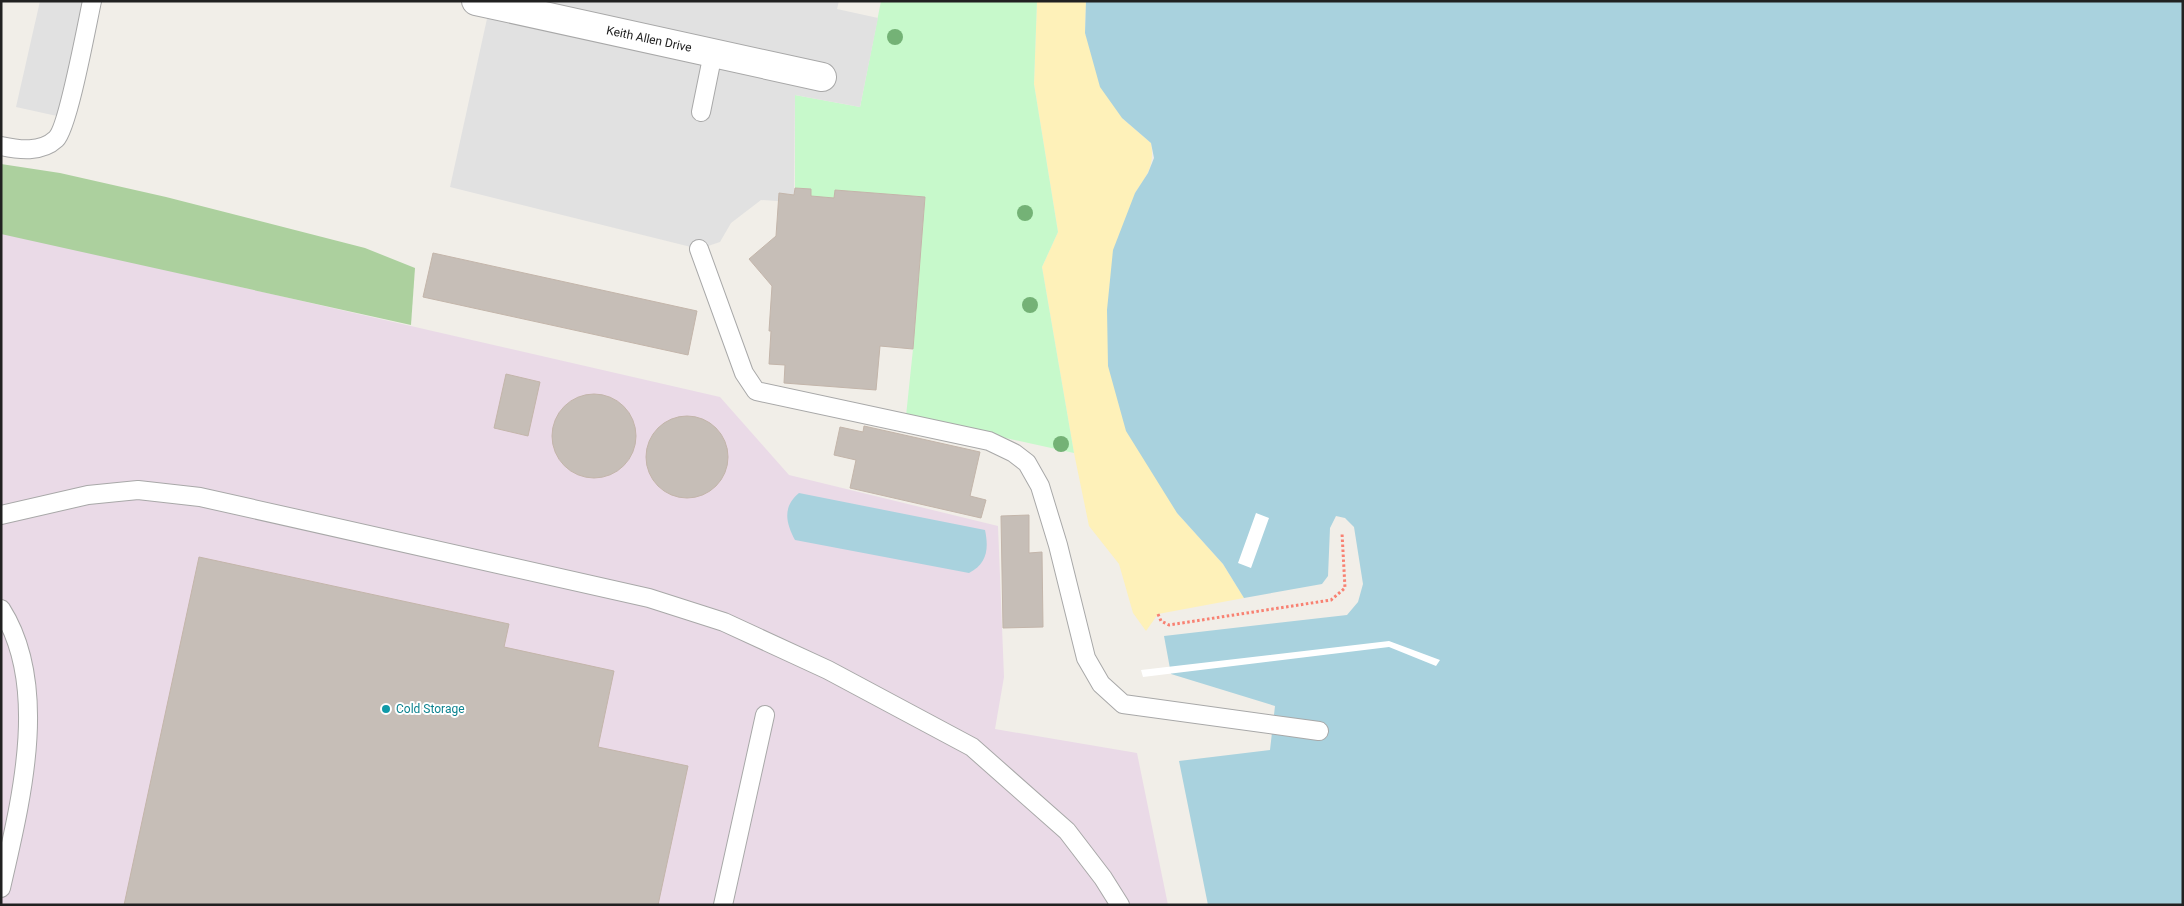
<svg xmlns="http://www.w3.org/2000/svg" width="2184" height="906" font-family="Roboto,sans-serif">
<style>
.industrial{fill:#eadae7}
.forest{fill:#acd09e}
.sand{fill:#fef1b9}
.park{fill:#c7f9cb}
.parking{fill:#e1e1e1}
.water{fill:#a9d2de}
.pier{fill:#fff}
.building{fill:#c6beb7;stroke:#c3b5aa}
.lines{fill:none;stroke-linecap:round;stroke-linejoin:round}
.lane-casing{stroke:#a8a8a8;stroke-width:20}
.street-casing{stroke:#a8a8a8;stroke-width:30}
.path{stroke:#f88172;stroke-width:3;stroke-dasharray:2.5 2.5;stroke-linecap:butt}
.lane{stroke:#fff;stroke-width:18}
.street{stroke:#fff;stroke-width:28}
.tree{fill:#74b276}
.culture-dot{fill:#0f9aa8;stroke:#fff;stroke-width:2}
.labels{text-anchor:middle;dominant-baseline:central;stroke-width:4;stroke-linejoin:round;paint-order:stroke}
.street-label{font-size:12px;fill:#212121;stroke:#fff}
.culture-label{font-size:12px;fill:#0d838f;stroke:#fff;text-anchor:start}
</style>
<rect width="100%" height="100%" fill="#f1eee8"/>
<path class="industrial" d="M1,232L720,397L789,475L998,526L1004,677L995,729L1137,753L1168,905H1Z"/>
<path class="forest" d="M1,164L60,173L166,197L365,248L415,268L411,325L1,234Z"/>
<path class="sand" d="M1037,1H1086L1085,33L1122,118L1151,143C1155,166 1147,175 1135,193L1177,513L1223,564L1244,598L1158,614L1146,631L1133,613L1119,564L1089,526L1074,453L1042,267L1058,232L1034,84Z"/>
<path class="park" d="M881,1H1037L1034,84L1058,232L1042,267L1074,453L906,416L913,349L925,197L835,190L834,198L811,196V189L795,188V95L860,107Z"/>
<path class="parking" d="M40,1H92L66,118L16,107Z
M476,1H839L837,9L878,18L860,107L795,95L794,195L780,193L778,201L761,200L731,223L720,242L699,249L450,187L490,5Z"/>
<path class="water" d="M1086,1H2183V905H1208L1179,761L1270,750L1275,706L1171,674L1164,636L1347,615L1358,602L1363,584L1354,527L1345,518L1336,516L1330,528L1328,576L1322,584L1244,598L1223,564L1177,513L1126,431L1108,366L1107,310L1113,250L1135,193L1148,173L1154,158L1151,143L1122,118L1100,87L1085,33Z
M799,493L985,530C989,549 987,564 969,573L795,540C786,523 782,507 799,493Z"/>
<path class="pier" d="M1256,513L1269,518L1251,568L1238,563Z
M1389,641L1440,660L1436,666L1389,647L1143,677L1141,670Z"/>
<path class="building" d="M795,188L811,189V196L834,198L835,190L925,197L913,349L880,346L876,390L784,383L785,365L769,364L771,331H769L772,286L749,259L776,236L779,193L794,195Z
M433,253L697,311L688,355L423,297Z
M506,374L540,382L528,436L494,428Z
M552 436a42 42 0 1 1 84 0a42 42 0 1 1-84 0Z
M646 457a41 41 0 1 1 82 0a41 41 0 1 1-82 0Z
M864,426L980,452L970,496L986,500L981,518L850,488L856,460L834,455L840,427L863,432Z
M1029,515V553L1042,552L1043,627L1003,628L1001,516Z
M199,557L509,624L504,647L614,671L598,747L688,766L658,905H124Z"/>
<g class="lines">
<defs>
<path id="lane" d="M701,112L713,53
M1,146C19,150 41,153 56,139C68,128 87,24 92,1
M699,249L744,373L756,391L989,441L1014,453L1027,463L1040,486L1058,545L1086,658L1101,684L1123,704L1319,731
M1,515L88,495L138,490L200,497L649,598L724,622L828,670L972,747L1067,831L1103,878L1120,905
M1,609C51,687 20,804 1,888
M723,905L765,715"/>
<path id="street" d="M476,1L822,77"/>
</defs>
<use href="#lane" class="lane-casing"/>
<use href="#street" class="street-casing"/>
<path class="path" d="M1158,614L1161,621L1169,625L1331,600L1345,588L1342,533"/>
<use href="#lane" class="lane"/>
<use href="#street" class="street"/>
</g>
<g class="tree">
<circle cx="895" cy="37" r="8"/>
<circle cx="1025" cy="213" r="8"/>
<circle cx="1030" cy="305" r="8"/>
<circle cx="1061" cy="444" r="8"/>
</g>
<circle class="culture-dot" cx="386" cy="709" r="5"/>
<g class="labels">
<g class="street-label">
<text transform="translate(649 39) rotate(12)">Keith Allen Drive</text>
</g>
<g class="culture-label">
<text x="396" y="709">Cold Storage</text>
</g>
</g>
<rect width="2184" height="906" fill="none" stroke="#212121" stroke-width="5"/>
</svg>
